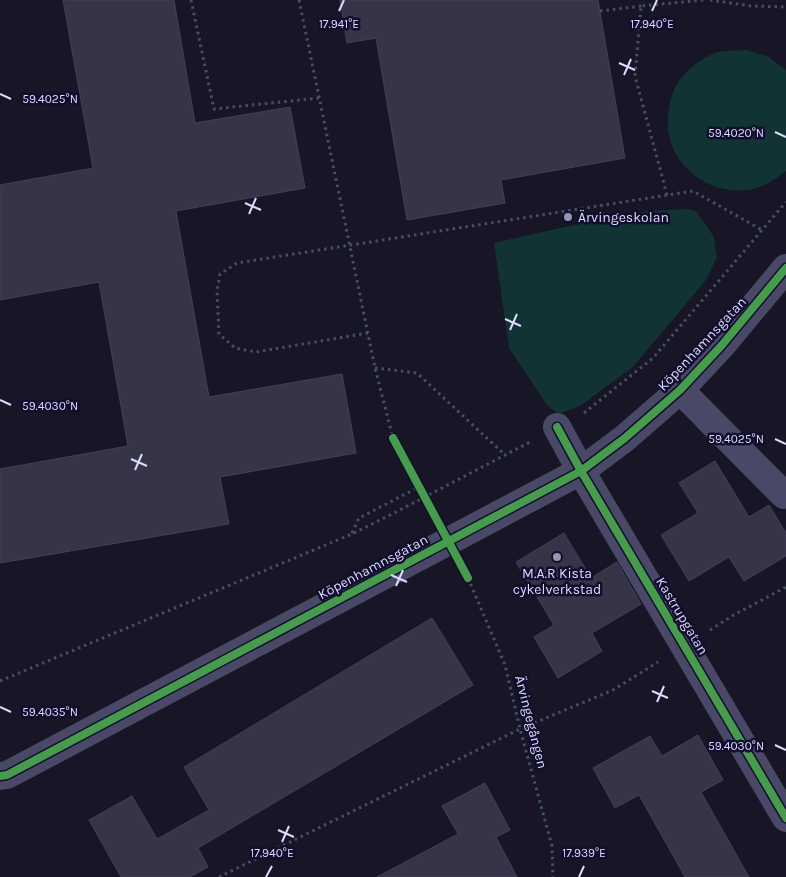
<svg xmlns="http://www.w3.org/2000/svg" width="786" height="877" font-family="Karla,sans-serif">
<style>
.green{fill:#133}
.building{fill:#363447;stroke:#43405a}
.lines{fill:none;stroke-linecap:round;stroke-linejoin:round}
.path{stroke:#425263;stroke-width:3;stroke-dasharray:2.5 4;stroke-linecap:butt}
.minor{stroke:#494967;stroke-width:28}
.cycleway-casing{stroke:#120e2d;stroke-width:11}
.cycleway{stroke:#469c4c;stroke-width:8}
.ticks{fill:none;stroke:#dddaff;stroke-width:2}
.poi-dot{fill:#9895b3;stroke:#120e2d;stroke-width:2}
.labels{text-anchor:middle;dominant-baseline:central;stroke-width:5;stroke-linejoin:round;paint-order:stroke}
.poi-label{font-size:14px;fill:#dddaff;stroke:#120e2d;text-anchor:start}
.street-label{font-size:14px;fill:#dddaff;stroke:#120e2d}
.ticks-label{font-size:12px;text-anchor:middle;fill:#dddaff;stroke:#120e2d;stroke-width:5;stroke-linejoin:round;paint-order:stroke}
</style>
<rect width="100%" height="100%" fill="#171526"/>
<path class="green" d="M746,50L769,57L786,70V171C776,179 765,186 753,189C704,199 659,157 669,108C671,93 678,79 690,69C699,61 710,53 723,51C730,50 739,51 746,50Z
M686,209L696,211L714,237L717,257L706,280L633,367L580,406L558,414L547,405L509,348L494,243L569,226L648,211Z"/>
<path class="building" d="M63,0H174L195,123L290,107L305,188L176,211L209,397L342,374L356,453L220,477L229,524L0,563V469L128,446L99,282L0,300V185L93,168Z
M340,0H598L625,158L501,180L505,203L407,220L376,38L347,43Z
M715,461L749,517L769,505L786,533V556L744,581L729,557L689,581L661,535L698,513L679,483Z
M564,533L591,578L617,562L641,604L592,633L602,651L558,678L534,637L554,625L516,562Z
M432,618L473,685L198,848L208,867L190,877H121L89,820L132,796L157,839L209,810L184,767Z
M698,735L723,780L701,792L749,877H685L639,795L615,808L593,768L650,736L662,756Z
M485,783L510,830L496,837L517,877H377L458,834L442,806Z"/>
<g class="lines">
<path class="path" d="M191,0L214,109L319,98
M299,0L375,368L393,438
M710,0L751,6L786,7
M600,11L642,6
M667,195L635,76L641,6L704,0
M368,333L256,352L235,348L219,334L217,291L220,274L237,263L693,191L762,230
M375,368L417,373L505,455
M584,413L653,358L786,202
M352,533L359,518L419,487
M468,578L505,665L520,729L552,846L553,877
M710,630L732,616L786,587
M0,681L352,534L398,511L530,442
M219,877L520,729L613,690L658,662"/>
<path class="minor" d="M680,390L784,495
M557,427L581,471L786,818
M0,776L7,775L581,471L625,438L680,390L722,345L786,268"/>
<defs>
<path id="cycleway" d="M557,427L581,471L786,818
M393,438L468,578
M0,776L7,775L581,471L625,438L680,390L722,345L786,268"/>
</defs>
<use href="#cycleway" class="cycleway-casing"/>
<use href="#cycleway" class="cycleway"/>
</g>
<path class="ticks" d="M339,11L344,0M652,11L657,0M619,63L635,70M624,75L631,59M0,94L11,99M775,132L786,137M245,203L261,210M249,214L256,198M505,319L521,326M510,330L517,314M0,400L11,405M775,439L786,444M131,459L147,466M135,470L142,454M391,575L407,582M396,586L403,570M652,691L668,698M657,702L664,686M0,707L11,712M775,745L786,750M278,830L294,837M282,842L289,826M266,877L272,866M579,877L584,866"/>
<g class="poi-dot">
<circle cx="568" cy="217" r="5"/>
<circle cx="557" cy="557" r="5"/>
</g>
<g class="labels">
<g class="poi-label">
<text x="578" y="217">Ärvingeskolan</text>
<text x="557" y="573" text-anchor="middle">M.A.R Kista<tspan x="557" dy="16">cykelverkstad</tspan></text>
</g>
<g class="street-label">
<text transform="translate(702 344) rotate(-47)">Köpenhamnsgatan</text>
<text transform="translate(373 567) rotate(-28)">Köpenhamnsgatan</text>
<text transform="translate(682 616) rotate(59)">Kastrupgatan</text>
<text transform="translate(531 722) rotate(76)">Ärvingegången</text>
</g>
</g>
<g class="ticks-label">
<text x="339" y="28">17.941°E</text>
<text x="652" y="28">17.940°E</text>
<text x="50" y="103">59.4025°N</text>
<text x="736" y="137">59.4020°N</text>
<text x="50" y="410">59.4030°N</text>
<text x="736" y="443">59.4025°N</text>
<text x="50" y="716">59.4035°N</text>
<text x="736" y="750">59.4030°N</text>
<text x="272" y="857">17.940°E</text>
<text x="584" y="857">17.939°E</text>
</g>
</svg>
